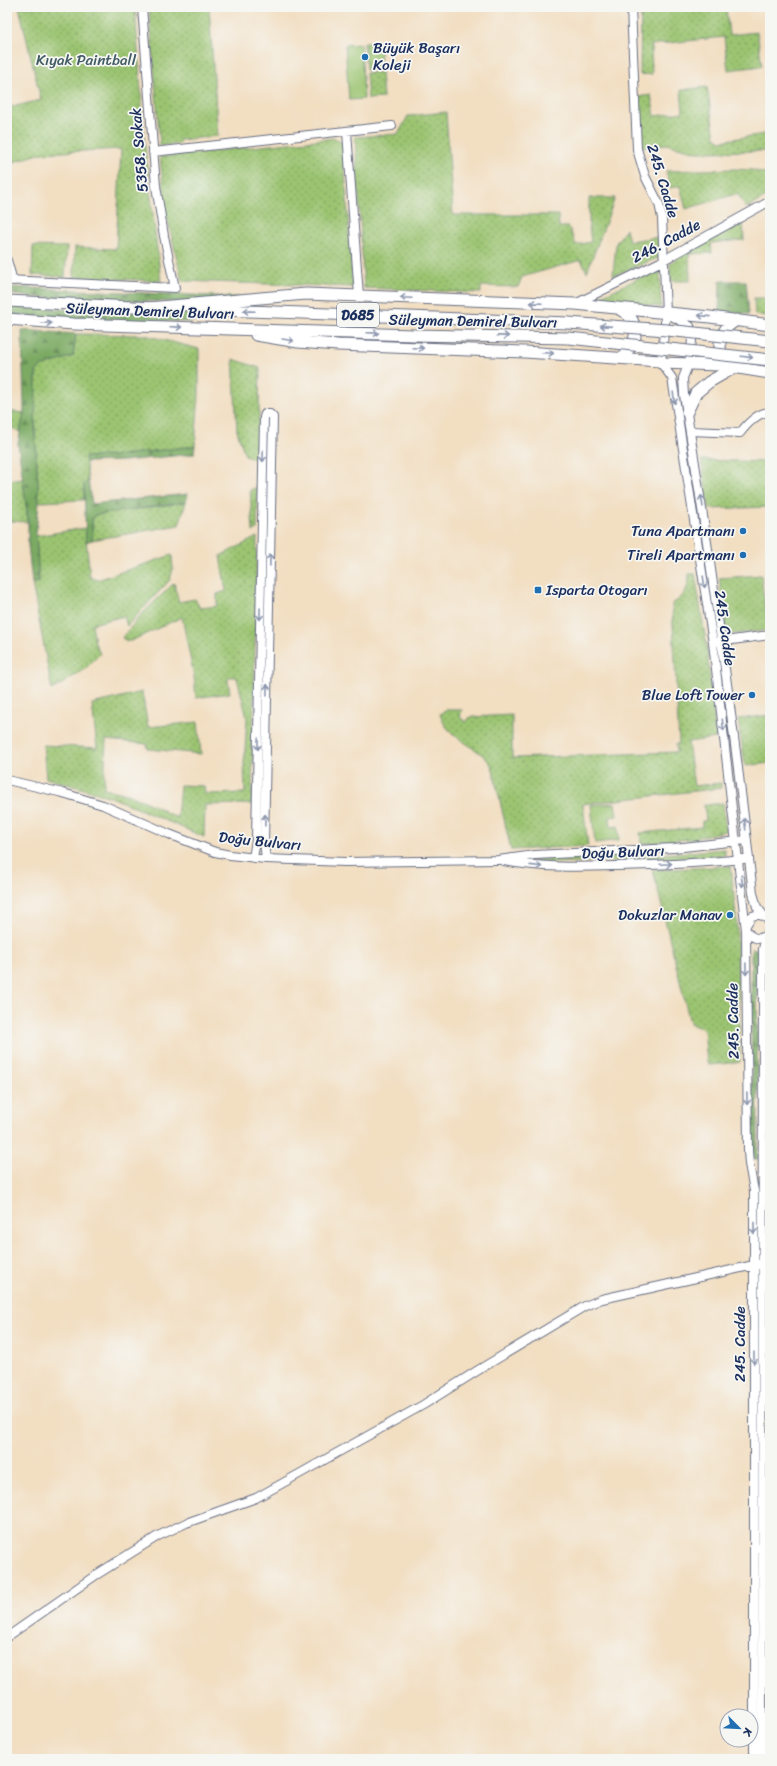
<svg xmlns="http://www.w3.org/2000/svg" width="777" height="1766" font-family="Sriracha,sans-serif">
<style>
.grass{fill:url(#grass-dots);stroke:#5b7a68}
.forest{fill:url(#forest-firs);stroke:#4c6c60}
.garden{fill:#9bc471;stroke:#5b7a68}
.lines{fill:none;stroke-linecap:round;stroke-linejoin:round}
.minor-casing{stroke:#666c81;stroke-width:10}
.highway-casing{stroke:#666c81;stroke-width:13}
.minor{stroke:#fff;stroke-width:8}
.highway{stroke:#fff;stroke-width:11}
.highway-bridge-casing{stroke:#666c81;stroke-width:13;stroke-linecap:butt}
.highway-bridge{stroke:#fff;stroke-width:11}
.oneway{stroke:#8d97ae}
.poi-dot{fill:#1f6fb2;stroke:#f6f6f2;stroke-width:1.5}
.labels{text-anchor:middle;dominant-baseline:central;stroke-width:3.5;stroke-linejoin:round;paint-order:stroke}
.shield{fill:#f6f6f2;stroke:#5d6b8a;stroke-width:1}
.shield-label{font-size:14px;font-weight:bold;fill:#1b2f5e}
.poi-label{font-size:15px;fill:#1b2f5e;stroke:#f6f6f2;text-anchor:end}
.park-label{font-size:15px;fill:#415c64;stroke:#f6f6f2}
.street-label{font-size:15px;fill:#1b2f5e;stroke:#f6f6f2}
</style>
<defs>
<pattern id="grass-dots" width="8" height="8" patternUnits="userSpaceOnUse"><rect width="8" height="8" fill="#9bc471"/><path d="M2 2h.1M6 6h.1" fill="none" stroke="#7ea060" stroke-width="1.8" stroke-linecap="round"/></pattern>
<pattern id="forest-firs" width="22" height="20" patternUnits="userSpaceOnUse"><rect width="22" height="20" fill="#7caa63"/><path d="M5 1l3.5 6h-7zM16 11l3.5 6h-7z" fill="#658b55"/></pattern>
</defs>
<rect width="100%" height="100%" fill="#f6f6f2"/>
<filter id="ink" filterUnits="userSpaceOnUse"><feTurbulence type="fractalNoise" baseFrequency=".025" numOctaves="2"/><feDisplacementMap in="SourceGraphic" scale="8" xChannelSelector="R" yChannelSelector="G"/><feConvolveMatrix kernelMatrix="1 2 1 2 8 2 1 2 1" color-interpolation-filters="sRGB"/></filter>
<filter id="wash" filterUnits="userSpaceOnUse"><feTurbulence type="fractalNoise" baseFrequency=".012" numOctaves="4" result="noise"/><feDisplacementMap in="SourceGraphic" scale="16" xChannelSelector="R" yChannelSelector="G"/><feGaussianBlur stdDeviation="0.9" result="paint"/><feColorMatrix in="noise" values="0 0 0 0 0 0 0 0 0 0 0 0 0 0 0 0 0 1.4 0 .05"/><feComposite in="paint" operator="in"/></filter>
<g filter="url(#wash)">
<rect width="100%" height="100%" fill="#f2dec1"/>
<path class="grass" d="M19,7H135L145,147L161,281L74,277L75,247L116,249L121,149L42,153L7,164V108L41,100Z
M149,7H209L218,136L180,140L179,144L160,146Z
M641,7H726L729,35L757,32L762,66L728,70L724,37L651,45L652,74L640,75Z
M380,42L381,69L366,70L364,43Z
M381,72L383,98L368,99L366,73Z
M707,87L715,137L721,141L770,133V151L697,152L666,144L641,147L637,97L651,95L655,116L683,112L681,90Z
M446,112L453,215H558L559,227H569L576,245L591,242L589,227V198H615L587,272L581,260L522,277L518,287L481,286V293L364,288L355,137L398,134L408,116Z
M335,138L343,143L353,287L182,281L166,212L160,157Z
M735,169L752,170L770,175V195L746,208L739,196L736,194L686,209L680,186L670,188L666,171Z
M743,221L744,240L711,243L712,253L689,254L690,281H670V263Z
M626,229L629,241L659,237L660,257L615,275H613L616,243Z
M33,246L67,247L65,277L32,275Z
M660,268L661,307L599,299V297Z
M754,298H770V316L755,315Z
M76,334L145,335L199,349V394L195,446L114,456L85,457L88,480L84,484V500L39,502L35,434L36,372L40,367L73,356Z
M233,359L260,368L258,461L245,455L237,431Z
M7,411L24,413L20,432L7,425Z
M701,460L770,462V507L709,509Z
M23,479L28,522L7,521V481Z
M258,487L257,529L253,532L250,490Z
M186,502L179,525L92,540V519L95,515Z
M85,528L90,577L97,580L172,555L173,569L170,580L127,626L124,616L92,624L95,643L100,654L85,669L52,690L32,583L39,582L36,536Z
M257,537L252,804L205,805L204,837L111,797L46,778L43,745L97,748L92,704L142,692L148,727L198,722L201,754L148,749L147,744L106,740L104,788L130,795L153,805L177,818L180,785L204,786L205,794L245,793L244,764L247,718L237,678L235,677H229L228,680L230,693L196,698L194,677L182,617L131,641H127L122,638L141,615L174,583L179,602L195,599L200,608L217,606V594L226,591L220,556Z
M689,574H695L707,648L716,738L688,742L694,786L721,783V788L583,804L588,846L511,850L492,766C478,744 448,741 440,714L446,710H462L460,717L466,722L470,717L512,715V758L677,752L676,744H679L672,604C684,597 689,589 689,574Z
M761,575L768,630L727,635L719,578Z
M770,715V763L745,766L738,719Z
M723,803L726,831L690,839L641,844L640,833L702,827V821H706L704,805Z
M725,849V855L648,860L548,863L534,861V860L538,859L639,856Z
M731,866L737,926L740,1062L710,1065L707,1063L704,1030C699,1026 694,1027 690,1023L653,870Z
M769,1405H770V1479H768Z
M768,1555H770V1615H768Z"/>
<path class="forest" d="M720,281H746L749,314L719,312Z
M7,287L29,288L259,298L202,303L32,297L7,294Z
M7,306L58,309L194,314V322L56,319L7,315Z
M22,330L76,334L73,356L40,367L36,372L35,434L39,502L36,533L39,582L32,583L28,545V518L18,444L24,413Z
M195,446L194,454L124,461L86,462L85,457L114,456Z
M88,480L92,504L188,494L186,502L95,515L92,519V540L86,542L84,484Z
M753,948L757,950L758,1159L756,1160L752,1158L751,951Z"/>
<path class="garden" d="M361,44L364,99L349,100L345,45Z
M615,803L617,816L610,817L611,827L618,826L619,840L595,843L591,805Z"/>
</g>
<g filter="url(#ink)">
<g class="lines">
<defs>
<path id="minor" d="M631,7L637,149L645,176L659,204L662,218L666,313L661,363L672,378L713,643L746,930L751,936L758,939L767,935L770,926
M347,132L359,296
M153,152L392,126
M7,260L13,281
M7,280L175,288L164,236L156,186L142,7
M575,304L660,262L770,201
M668,314L690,326L692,340L689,363L683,378L684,395C711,560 734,726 753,893L757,907L764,916
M690,431L740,433C747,424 758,412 770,412
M717,642L770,635
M7,780L63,793L103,805L169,834L215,852L230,855L266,859L345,862L498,860L535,855L674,848L747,840
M253,858L256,840L264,417L265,414H270L273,417L264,842L266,859
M504,861C542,868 578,867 616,866C659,865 702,863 744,859
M746,925L752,916C761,913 768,917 770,925
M746,930L748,1151L749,1164L754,1191V1759
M756,1548L770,1549
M7,1637L96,1575L158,1536L186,1523L256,1498L423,1405L480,1369L585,1306L602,1299L763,1263
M762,1759L763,949L766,936"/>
<path id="highway" d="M7,301L154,308
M148,308L306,294L575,304L710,317L770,325
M195,309L568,323
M619,309C637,317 641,339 626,352
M7,319L74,324L413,335L569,338
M256,335L298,342L338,345L525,352L660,361L661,363L720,365L770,373
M727,362C714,347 720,329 737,320
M687,412L696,393L709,382L735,367"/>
</defs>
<use href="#minor" class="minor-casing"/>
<use href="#highway" class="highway-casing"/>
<use href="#minor" class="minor"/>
<use href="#highway" class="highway"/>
<defs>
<path id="highway-bridge" d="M568,323L667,330L770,341
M569,338L770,360"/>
</defs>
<use href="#highway-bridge" class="highway-bridge-casing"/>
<use href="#highway-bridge" class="highway-bridge"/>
</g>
<defs><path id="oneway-shaft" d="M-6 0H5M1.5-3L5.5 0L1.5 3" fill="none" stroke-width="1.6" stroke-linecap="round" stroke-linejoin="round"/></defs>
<g class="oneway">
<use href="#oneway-shaft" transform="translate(406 298) rotate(-177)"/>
<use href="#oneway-shaft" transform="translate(536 303) rotate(-178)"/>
<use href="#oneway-shaft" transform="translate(249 311) rotate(-178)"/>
<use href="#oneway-shaft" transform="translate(704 316) rotate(-174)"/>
<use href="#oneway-shaft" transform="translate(46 323) rotate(3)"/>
<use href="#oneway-shaft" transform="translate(606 326) rotate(-176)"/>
<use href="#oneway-shaft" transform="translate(176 327) rotate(2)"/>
<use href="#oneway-shaft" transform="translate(373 333) rotate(2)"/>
<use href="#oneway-shaft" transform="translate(503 336) rotate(1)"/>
<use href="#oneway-shaft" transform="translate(288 340) rotate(9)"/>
<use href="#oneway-shaft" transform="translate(418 348) rotate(2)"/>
<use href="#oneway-shaft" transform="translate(548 353) rotate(3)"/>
<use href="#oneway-shaft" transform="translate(747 357) rotate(7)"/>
<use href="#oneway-shaft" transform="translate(674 398) rotate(82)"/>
<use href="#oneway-shaft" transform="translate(263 456) rotate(91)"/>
<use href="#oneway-shaft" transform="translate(702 501) rotate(-99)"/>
<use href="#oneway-shaft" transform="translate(270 560) rotate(-89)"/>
<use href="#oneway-shaft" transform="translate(704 582) rotate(82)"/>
<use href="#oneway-shaft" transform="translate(260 614) rotate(91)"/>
<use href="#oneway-shaft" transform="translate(267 690) rotate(-89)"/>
<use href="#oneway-shaft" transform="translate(723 725) rotate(83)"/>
<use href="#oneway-shaft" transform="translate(258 744) rotate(91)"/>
<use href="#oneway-shaft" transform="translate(265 820) rotate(-89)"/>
<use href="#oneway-shaft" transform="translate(745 824) rotate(-97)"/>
<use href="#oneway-shaft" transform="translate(666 864) rotate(-3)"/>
<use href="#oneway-shaft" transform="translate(536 866) rotate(6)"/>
<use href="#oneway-shaft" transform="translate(742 881) rotate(83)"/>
<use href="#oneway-shaft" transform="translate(746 969) rotate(89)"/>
<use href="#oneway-shaft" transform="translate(747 1099) rotate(89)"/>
<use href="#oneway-shaft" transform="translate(754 1228) rotate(90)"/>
<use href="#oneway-shaft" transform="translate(754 1358) rotate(90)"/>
</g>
</g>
<g class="poi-dot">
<circle cx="365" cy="57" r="4"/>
<circle cx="743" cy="531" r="4"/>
<circle cx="743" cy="555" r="4"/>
<rect x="534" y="586" width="8" height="8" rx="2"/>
<circle cx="752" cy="695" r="4"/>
<circle cx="730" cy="915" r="4"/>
</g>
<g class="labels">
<rect class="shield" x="337" y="303" width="42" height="24" rx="3"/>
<g class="shield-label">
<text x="358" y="315">D685</text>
</g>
<g class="poi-label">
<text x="373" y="48" text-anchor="start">Büyük Başarı<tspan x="373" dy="17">Koleji</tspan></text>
<text x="735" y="531">Tuna Apartmanı</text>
<text x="735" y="555">Tireli Apartmanı</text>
<text x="546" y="590" text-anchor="start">Isparta Otogarı</text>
<text x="744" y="695">Blue Loft Tower</text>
<text x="722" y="915">Dokuzlar Manav</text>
</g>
<g class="park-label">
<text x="86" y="60">Kıyak Paintball</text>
</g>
<g class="street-label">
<text transform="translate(139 150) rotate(-95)">5358. Sokak</text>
<text transform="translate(663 181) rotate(73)">245. Cadde</text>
<text transform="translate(666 241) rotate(-28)">246. Cadde</text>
<text transform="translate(150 311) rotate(2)">Süleyman Demirel Bulvarı</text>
<text transform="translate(473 321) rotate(1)">Süleyman Demirel Bulvarı</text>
<text transform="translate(725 628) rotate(82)">245. Cadde</text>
<text transform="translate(260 841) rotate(6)">Doğu Bulvarı</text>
<text transform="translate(623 852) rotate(-2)">Doğu Bulvarı</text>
<text transform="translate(733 1021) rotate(-91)">245. Cadde</text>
<text transform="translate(740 1344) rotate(-90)">245. Cadde</text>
</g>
</g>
<rect width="777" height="1766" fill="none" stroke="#f6f6f2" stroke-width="24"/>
<g transform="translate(739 1728) rotate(114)"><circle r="19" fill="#f6f6f2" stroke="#9ea6b7"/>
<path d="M0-3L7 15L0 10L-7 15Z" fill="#1f6fb2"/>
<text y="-6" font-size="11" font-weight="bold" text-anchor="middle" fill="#1b2f5e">K</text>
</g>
</svg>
